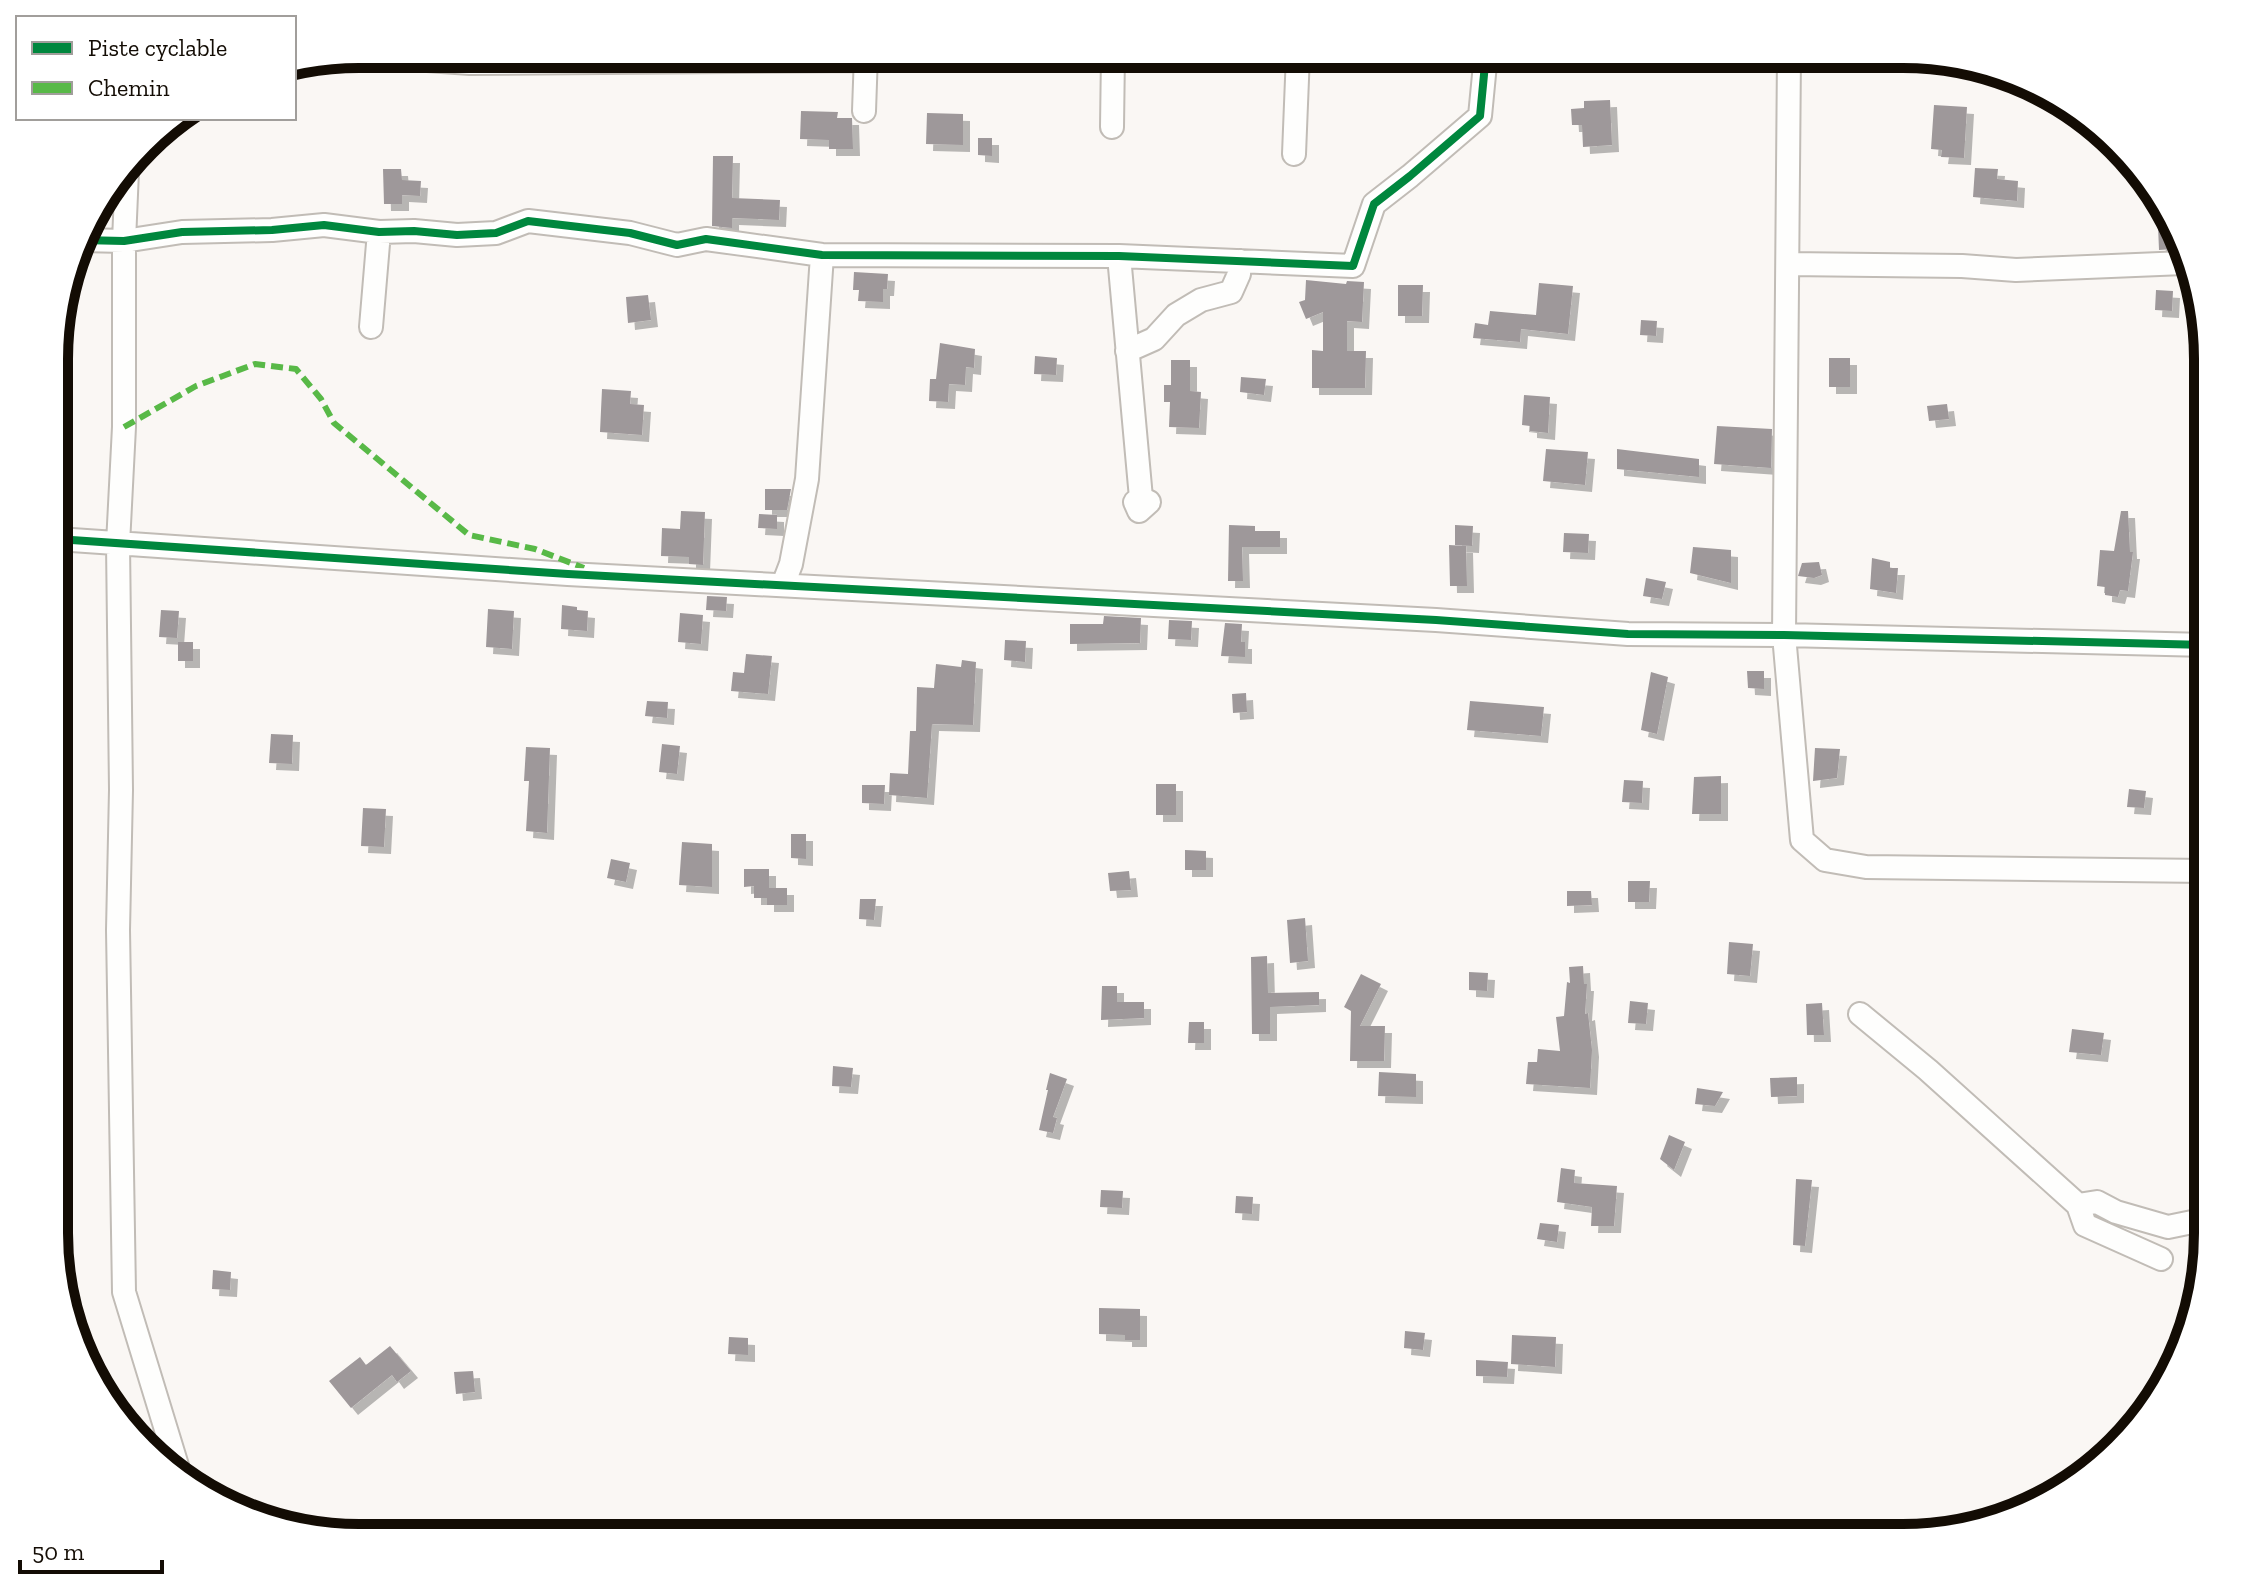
<svg xmlns="http://www.w3.org/2000/svg" width="2262" height="1592" font-family="'Zilla Slab',serif">
<style>
.building{fill:#9e989a;filter:url(#shadow)}
.lines{fill:none;stroke-linecap:round;stroke-linejoin:round}
.minor-casing{stroke:#c1bcb6;stroke-width:26}
.minor{stroke:#fefefd;stroke-width:22}
.quiet{stroke:#58b947;stroke-width:6;stroke-dasharray:12 6;stroke-linecap:butt}
.cycleway-casing{stroke:#fff;stroke-width:13}
.cycleway{stroke:#00873e;stroke-width:8}
.rim{fill:none;stroke:#130c04;stroke-width:10}
</style>
<defs>
<filter id="shadow"><feDropShadow dx="7" dy="7" stdDeviation="0" flood-color="#0004"/></filter>
</defs>
<rect width="100%" height="100%" fill="#faf7f4"/>
<path class="building" d="M1610,100L1612,145L1583,147L1582,125H1572L1571,109L1584,108V101Z
M1934,105L1967,107L1964,158L1941,157L1942,150L1931,149Z
M801,111L838,112L837,118H852L853,149H829V140L800,139Z
M927,113L963,114V145L926,144Z
M978,138H992V156L978,155Z
M713,156H733L732,198L780,200L779,220L732,218V228L712,226Z
M1975,168L1998,169L1997,179L2018,181L2017,201L1973,197Z
M383,169H401L402,180L421,181L420,196L402,195V204H384Z
M2173,225V249L2159,250L2158,226Z
M854,272L888,274L887,289H883V302L858,301L859,290H853Z
M1306,280L1346,284L1347,281L1364,282L1362,322L1347,321V351H1366L1365,388H1312V350L1323,351V312L1306,319L1299,302L1305,300Z
M1539,283L1573,286L1568,334L1521,329L1520,342L1473,338L1475,323L1488,325L1490,311L1536,315Z
M1398,285H1423L1422,316H1398Z
M2156,290L2173,291L2172,311L2155,310Z
M648,295L651,320L628,323L626,297Z
M1641,320L1657,321L1656,336L1640,335Z
M940,343L975,349L974,368L966,367L965,385L949,384L948,402L929,401L930,379H936Z
M1035,356L1057,358L1056,375L1034,374Z
M1829,358H1850V387H1829Z
M1171,360H1190V391L1201,392L1199,428L1169,427L1170,402H1164V385H1171Z
M1241,377L1266,379L1264,395L1240,392Z
M602,389L631,391L630,404L644,405L642,435L600,432Z
M1524,395L1550,397L1548,433L1530,431V426L1522,425Z
M1947,404L1949,419L1929,421L1927,406Z
M1717,426L1772,429L1771,468L1714,464Z
M1546,449L1588,452L1585,485L1543,481Z
M1617,449L1699,459V477L1617,469Z
M765,489H791L787,510H765Z
M681,511L705,512L703,565L689,564V557L661,556L662,528L680,529Z
M2121,511H2128L2130,552H2133L2128,591L2120,590L2118,597L2105,595V587L2097,586L2100,550L2114,551Z
M759,514L777,515V529L758,528Z
M1229,525L1255,526V531H1280V547H1242L1243,581H1228Z
M1455,525L1473,526L1472,546L1455,545Z
M1564,533L1589,534L1588,553L1563,552Z
M1449,545L1466,546L1467,586H1450Z
M1693,547L1731,550V583L1690,573Z
M1872,558L1890,562V568H1898L1896,593L1870,589Z
M1819,562L1822,575L1814,578L1798,576L1802,563Z
M1646,578L1666,582L1662,599L1643,596Z
M707,596L727,597L726,611L706,610Z
M562,605L577,607V610L588,611L587,631L561,629Z
M488,609L514,611L512,649L486,647Z
M161,610L179,611L177,638L159,637Z
M680,613L703,615L701,644L678,642Z
M1104,616L1141,618L1140,643L1070,644V624H1103Z
M1169,620L1192,621L1191,640L1168,639Z
M1225,623L1242,624L1241,642H1245V657L1221,656Z
M1005,640L1026,641L1025,662L1004,660Z
M178,642H193V661H178Z
M746,654L772,656L768,694L731,691L733,672L744,673Z
M962,660L976,662L973,725L932,724L927,798L889,795L890,773L908,774L910,731H916L917,687L934,688L936,664L961,667Z
M1747,671H1764V689L1748,688Z
M1651,672L1668,677L1657,734L1641,730Z
M1246,693L1247,712L1233,713L1232,694Z
M647,701L668,702L667,718L645,716Z
M1470,701L1544,707L1541,736L1467,730Z
M271,734L293,735L292,764L269,763Z
M662,744L680,746L677,774L659,772Z
M526,747L550,748L547,833L526,831L529,781H524Z
M1815,748L1840,749L1837,778L1813,781Z
M1721,776V814H1692L1694,777Z
M1624,780L1643,781L1642,803L1622,802Z
M1156,784H1176V815H1156Z
M862,785H885L884,804L862,803Z
M2129,789L2146,791L2144,808L2127,807Z
M363,808L386,809L384,847L361,846Z
M791,834H806V859L791,858Z
M682,842L712,844V887L679,885Z
M1185,850L1206,851V870H1185Z
M611,859L630,863L626,882L607,878Z
M744,869H769V888H787V905H767V898H754V886L744,887Z
M1129,871L1131,890L1110,891L1108,873Z
M1628,881H1650L1649,902H1628Z
M1567,891H1591L1592,905L1567,906Z
M860,899H876L874,920L859,919Z
M1305,918L1308,961L1290,963L1287,920Z
M1729,942L1753,944L1750,976L1727,974Z
M1267,956L1268,993L1319,992V1005L1270,1007V1034H1252L1251,957Z
M1583,966L1584,984H1587L1585,1014L1588,1013L1592,1050L1590,1088L1526,1084L1528,1062H1537L1538,1049L1560,1051L1556,1017L1564,1016L1567,982L1570,983L1569,967Z
M1469,972L1488,973L1487,991L1469,990Z
M1361,974L1381,984L1360,1026H1385L1384,1061H1350L1351,1011L1344,1007Z
M1102,986H1117V1002H1144V1018L1101,1020Z
M1630,1001L1648,1003L1646,1024L1628,1023Z
M1822,1003L1824,1035H1807L1806,1004Z
M1189,1022H1204V1043H1188Z
M2072,1029L2104,1033L2101,1055L2069,1052Z
M833,1066L853,1068L851,1087L832,1086Z
M1379,1072L1416,1074V1097L1378,1096Z
M1050,1073L1067,1079L1053,1117L1057,1118L1053,1133L1039,1130L1048,1090H1046Z
M1797,1077V1096L1771,1097L1770,1078Z
M1697,1088L1723,1092L1715,1106L1695,1104Z
M1669,1135L1685,1142L1674,1170L1660,1159Z
M1561,1168L1575,1170L1574,1183L1617,1186L1614,1226H1591L1592,1207L1557,1202Z
M1796,1179L1812,1180L1805,1246L1793,1245Z
M1101,1190L1123,1191L1122,1208L1100,1207Z
M1236,1196L1253,1197L1252,1214L1235,1213Z
M1540,1223L1559,1225L1557,1242L1537,1239Z
M213,1270L231,1272L230,1290L212,1289Z
M1099,1308L1140,1309V1340H1125V1335L1099,1334Z
M1405,1331L1425,1333L1423,1350L1404,1348Z
M1512,1335L1556,1337L1555,1367L1511,1364Z
M729,1337L748,1338V1355L728,1354Z
M390,1346L411,1371L397,1382L392,1375L351,1408L329,1381L360,1357L366,1365Z
M1476,1360L1508,1362L1507,1377L1476,1376Z
M473,1371L475,1392L456,1394L454,1372Z"/>
<g class="lines">
<defs>
<path id="minor" d="M356,55L470,63L866,60
M1789,55L1784,635L1802,840L1825,860L1866,867L2207,871
M864,111L866,54
M1112,127L1113,54
M1294,154L1298,54
M127,171L124,241V427L118,544L121,790L118,930L124,1292L179,1472L183,1480
M81,240L124,241L182,232L272,230L324,225L379,232L414,231L457,235L496,233L528,221L630,233L677,245L706,239L822,255L1119,256L1353,266L1374,204L1410,176L1480,116L1486,54
M1119,256L1141,498L1135,502L1139,511L1149,502L1141,498
M1788,264L1962,266L2016,270L2184,263
M371,327L379,232
M1127,351L1154,339L1176,315L1201,300L1231,292L1239,274L1240,261
M57,539L568,574L1436,620L1628,634L1784,635L2207,645
M783,585L791,564L807,479L822,255
M1860,1014L1928,1070L2078,1205L2085,1225L2161,1259
M2078,1205L2097,1202L2116,1212L2168,1227L2202,1220L2207,1223"/>
</defs>
<use href="#minor" class="minor-casing"/>
<use href="#minor" class="minor"/>
<path class="quiet" d="M124,427L196,386L255,364L296,369L321,399L334,423L469,535L535,549L584,568"/>
<defs>
<path id="cycleway" d="M81,240L124,241L182,232L272,230L324,225L379,232L414,231L457,235L496,233L528,221L630,233L677,245L706,239L822,255L1119,256L1353,266L1374,204L1410,176L1480,116L1486,54
M57,539L568,574L1436,620L1628,634L1784,635L2207,645"/>
</defs>
<use href="#cycleway" class="cycleway-casing"/>
<use href="#cycleway" class="cycleway"/>
</g>
<path d="M0 0H2262V1592H0ZM359 68H1903A291 291 0 0 1 2194 359V1233A291 291 0 0 1 1903 1524H359A291 291 0 0 1 68 1233V359A291 291 0 0 1 359 68Z" fill="#fff" fill-rule="evenodd"/>
<path class="rim" d="M359 68H1903A291 291 0 0 1 2194 359V1233A291 291 0 0 1 1903 1524H359A291 291 0 0 1 68 1233V359A291 291 0 0 1 359 68Z"/>
<rect x="16" y="16" width="280" height="104" fill="#ffffff" stroke="#a19e9b" stroke-width="2"/>
<rect x="32" y="42" width="40" height="12" fill="#00873e" stroke="#a19e9b" stroke-width="2"/>
<text x="88" y="56" font-size="24" fill="#130c04">Piste cyclable</text>
<rect x="32" y="82" width="40" height="12" fill="#58b947" stroke="#a19e9b" stroke-width="2"/>
<text x="88" y="96" font-size="24" fill="#130c04">Chemin</text>
<path d="M20 1560v12h142v-12" fill="none" stroke="#130c04" stroke-width="4"/>
<text x="32" y="1560" font-size="24" fill="#130c04" stroke="#ffffff" stroke-width="6" paint-order="stroke">50 m</text>
</svg>
